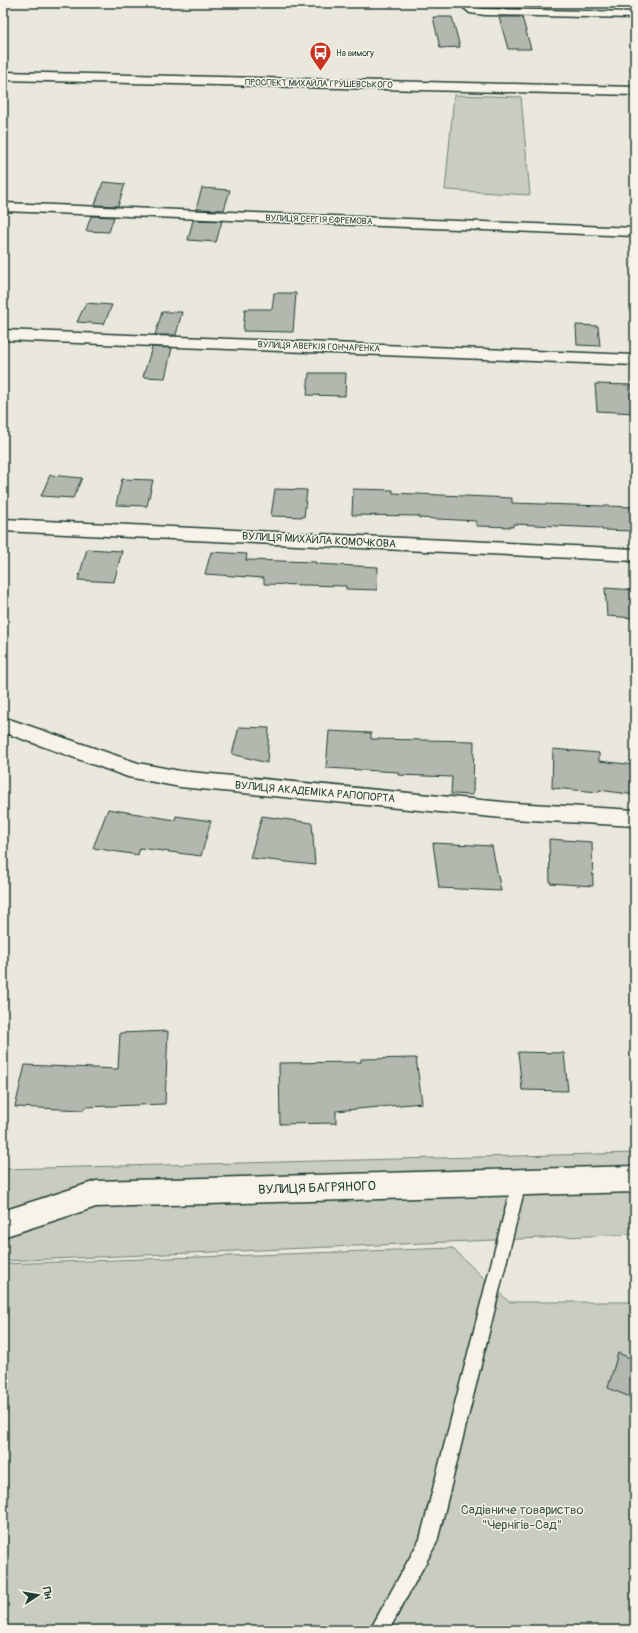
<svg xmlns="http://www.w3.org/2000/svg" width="638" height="1633" font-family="Pangolin,sans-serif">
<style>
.green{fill:#c8ccc1;stroke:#74847a}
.building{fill:#b2b8ae;stroke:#1f3d34}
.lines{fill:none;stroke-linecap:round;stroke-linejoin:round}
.service-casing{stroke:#1f3d34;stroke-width:3}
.minor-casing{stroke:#1f3d34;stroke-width:3}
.tertiary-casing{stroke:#1f3d34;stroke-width:3}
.service{fill:#f7f3e8;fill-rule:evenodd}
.minor{fill:#f7f3e8;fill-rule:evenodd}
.tertiary{fill:#f7f3e8;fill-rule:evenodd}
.labels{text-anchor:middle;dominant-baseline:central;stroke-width:3;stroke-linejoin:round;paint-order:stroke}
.far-poi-label{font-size:9px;fill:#1f3d34;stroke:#f7f3e8;text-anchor:start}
.far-street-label{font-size:9px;fill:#1f3d34;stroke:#f7f3e8}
.street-label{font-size:11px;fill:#1f3d34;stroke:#f7f3e8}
.near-street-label{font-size:13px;fill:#1f3d34;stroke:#f7f3e8}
.near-park-label{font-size:13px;fill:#415a50;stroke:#f7f3e8}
</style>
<rect width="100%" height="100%" fill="#eae8dd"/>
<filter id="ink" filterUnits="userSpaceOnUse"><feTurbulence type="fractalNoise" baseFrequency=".025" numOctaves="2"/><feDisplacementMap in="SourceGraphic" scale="8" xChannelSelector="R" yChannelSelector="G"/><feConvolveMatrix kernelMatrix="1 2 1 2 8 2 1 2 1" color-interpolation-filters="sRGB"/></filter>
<g filter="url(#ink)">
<path class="green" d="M454,95L521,97L530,195L445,190Z
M635,1153V1234L3,1261V1169Z
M452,1248L509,1302H635V1630H3V1264Z"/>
<path class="building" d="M496,3H518L519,8H497Z
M433,17H452L460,47L440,48Z
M499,17H522L531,49H508Z
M103,182L125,184L118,206L95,205Z
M202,188L230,190L224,210L196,209Z
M91,216L114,217L109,232L86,231Z
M193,220L222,221L216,242L188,240Z
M274,293H296L293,332L243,331L245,309H272Z
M86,303L112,305L104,324L77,322Z
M162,312H182L176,335H155Z
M576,325L598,326L600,346L577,345Z
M152,347L172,348L165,378L143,377Z
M309,373H346L345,396L307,395Z
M595,384L632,385L635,413L597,411Z
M50,475L82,478L73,498L41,496Z
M122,479L153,480L147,506L116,505Z
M275,489L307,490L304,517L271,516Z
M353,489L393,490V493L512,498V503L635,507L634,531L602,530L601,528L513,524V527L476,526V521L419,518V516L352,515Z
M87,549L122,551L114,582L78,580Z
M211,552L247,554L246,560L316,562V564L378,567L377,590L346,589V586L264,584V578L205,574Z
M605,588L635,590V618L607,616Z
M239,727L269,728L267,763L232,754Z
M329,731L371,733V739L474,741L473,795L451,794L452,777L398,775V772L326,768Z
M553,749L599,753V761L635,765V795L599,790V792L552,788Z
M108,809L175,820L176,816L211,821L201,856L140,848L138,855L93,848Z
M262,816L312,823L315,865L250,858Z
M549,839L592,842L593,886L550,883Z
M433,843L492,846L501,891L439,888Z
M168,1031L165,1104L85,1107L84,1110L15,1107L25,1065L118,1069L120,1033Z
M518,1052L564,1053L568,1091L522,1090Z
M416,1058L422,1103L336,1111V1123L280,1124L279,1063L361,1062V1059Z
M618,1353L635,1360V1399L608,1388Z"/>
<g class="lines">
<defs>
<path id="service" d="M519,1176L524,1178L526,1183L437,1542L389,1630H370L420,1539L512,1183L514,1178Z"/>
<path id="minor" d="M458,3H470L477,8L485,9L635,12V18L485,15L470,13Z
M3,203L635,228V236L3,211Z
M3,330L635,355V365L3,340Z
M3,519L635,549V561L3,531Z
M3,717L138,763L180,771L513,803L635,810V826L513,819L180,787L128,777L3,732Z
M635,1166V1192L96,1207L3,1237V1211L96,1181Z"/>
<path id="tertiary" d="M3,72L635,87V95L3,80Z"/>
</defs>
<use href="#service" class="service-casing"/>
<use href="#minor" class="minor-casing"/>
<use href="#tertiary" class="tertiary-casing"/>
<use href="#service" class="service"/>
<use href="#minor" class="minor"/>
<use href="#tertiary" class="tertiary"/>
</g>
</g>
<defs>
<symbol id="bus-pin" viewBox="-11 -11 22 30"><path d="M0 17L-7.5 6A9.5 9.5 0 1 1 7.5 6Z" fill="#c8321e" stroke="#f7f3e8"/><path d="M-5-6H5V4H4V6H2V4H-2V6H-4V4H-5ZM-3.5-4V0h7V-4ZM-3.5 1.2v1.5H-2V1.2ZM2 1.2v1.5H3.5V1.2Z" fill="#fff"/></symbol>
</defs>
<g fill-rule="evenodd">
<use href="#bus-pin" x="308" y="40" width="25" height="34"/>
</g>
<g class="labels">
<g class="far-poi-label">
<text x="336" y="53">На вимогу</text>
</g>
<g class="far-street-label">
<text transform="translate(319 84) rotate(1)">ПРОСПЕКТ МИХАЙЛА ГРУШЕВСЬКОГО</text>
<text transform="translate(319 220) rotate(2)">ВУЛИЦЯ СЕРГІЯ ЄФРЕМОВА</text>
<text transform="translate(319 347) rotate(2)">ВУЛИЦЯ АВЕРКІЯ ГОНЧАРЕНКА</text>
</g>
<g class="street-label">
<text transform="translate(319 540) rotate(3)">ВУЛИЦЯ МИХАЙЛА КОМОЧКОВА</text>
<text transform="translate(315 792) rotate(5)">ВУЛИЦЯ АКАДЕМІКА РАПОПОРТА</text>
</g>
<g class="near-street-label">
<text transform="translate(317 1188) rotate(-2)">ВУЛИЦЯ БАГРЯНОГО</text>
</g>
<g class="near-park-label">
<text x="522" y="1510">Садівниче товариство<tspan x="522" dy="15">"Чернігів-Сад"</tspan></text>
</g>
</g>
<rect width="638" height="1633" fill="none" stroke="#f7f3e8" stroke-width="16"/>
<rect x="8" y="8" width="622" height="1617" fill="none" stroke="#1f3d34" stroke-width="1.5" filter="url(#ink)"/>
<g transform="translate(38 1595) rotate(78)" stroke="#f7f3e8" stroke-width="3" paint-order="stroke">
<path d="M0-3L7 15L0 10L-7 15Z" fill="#1f3d34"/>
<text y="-6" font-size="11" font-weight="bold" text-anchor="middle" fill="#1f3d34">Пн</text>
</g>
</svg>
